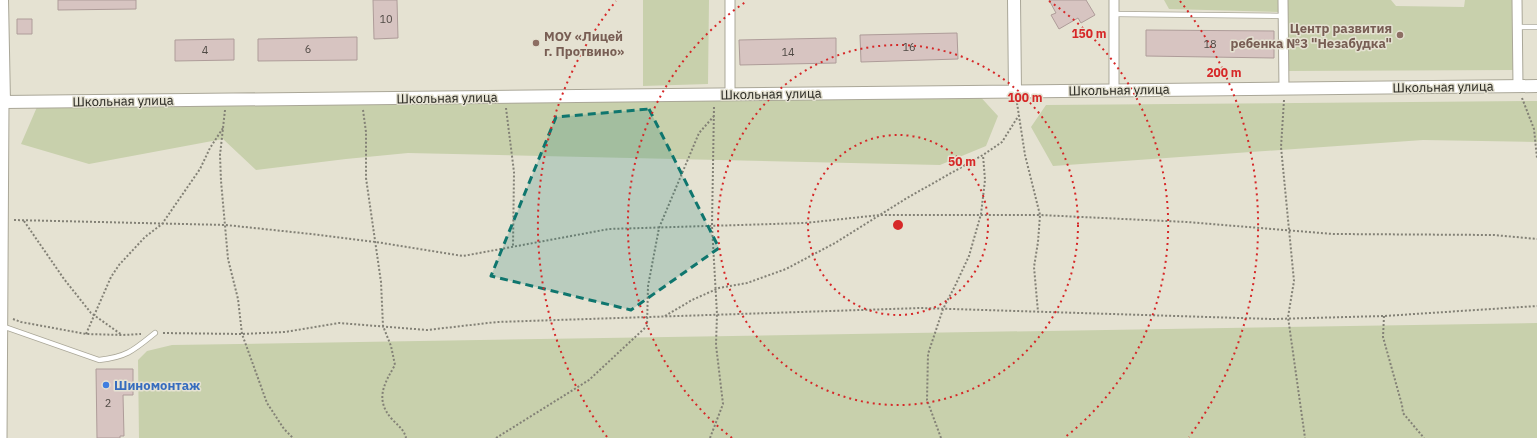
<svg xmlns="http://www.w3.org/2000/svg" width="1537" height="438" font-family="'IBM Plex Sans',sans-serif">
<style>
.green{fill:#c8d0ac}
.building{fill:#d7c4c1;stroke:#ae9c99}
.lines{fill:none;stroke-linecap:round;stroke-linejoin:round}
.service-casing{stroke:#aaa798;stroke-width:6}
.minor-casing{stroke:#aaa798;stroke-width:11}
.tertiary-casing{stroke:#aaa798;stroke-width:14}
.path{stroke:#838176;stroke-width:2;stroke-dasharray:2 2;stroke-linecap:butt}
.service{stroke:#fff;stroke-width:4.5}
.minor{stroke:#fff;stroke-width:9}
.tertiary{stroke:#fff;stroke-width:12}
.marked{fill:#0f766e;fill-opacity:0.2;stroke:#0f766e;stroke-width:3;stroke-dasharray:8 5;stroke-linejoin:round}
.ring{fill:none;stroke:#d62828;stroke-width:2;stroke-dasharray:2 4}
.education-dot{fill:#8d6e63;stroke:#e5e2d2;stroke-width:1.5}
.shop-dot{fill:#3f7fe0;stroke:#e5e2d2;stroke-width:1.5}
.labels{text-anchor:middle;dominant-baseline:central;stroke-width:3;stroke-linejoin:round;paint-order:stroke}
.number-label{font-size:11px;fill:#504a45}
.education-label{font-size:13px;font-weight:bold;fill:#785e54;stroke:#e5e2d2;text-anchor:end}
.street-label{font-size:13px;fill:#23221c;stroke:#e5e2d2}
.shop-label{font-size:13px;font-weight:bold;fill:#366cbe;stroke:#e5e2d2;text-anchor:start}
.centre{fill:#d62828;stroke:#e5e2d2;stroke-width:2}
.ring-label{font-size:12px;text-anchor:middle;font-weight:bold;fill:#d62828;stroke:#e5e2d2;stroke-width:3;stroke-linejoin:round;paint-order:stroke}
</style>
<rect width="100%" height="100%" fill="#e5e2d2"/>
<path class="green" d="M643,0H709L708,84L643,86Z
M1164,0H1279V12L1169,9Z
M1286,0H1391L1396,6L1464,7L1465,0H1512L1513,70L1287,71Z
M976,92L998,116L986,146L940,165L408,153L346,159L256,170L223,139L89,164L21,144L37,107Z
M1537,101V142L1423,140L1053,166L1031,127L1046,105Z
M1537,323V438H139L138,360L147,351L172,345Z"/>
<path class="building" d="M58,0H136V9L58,10Z
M373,0H397L398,38L374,39Z
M1049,0H1086L1095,15L1081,23L1078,18L1059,29L1051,15L1056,13Z
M17,19H32V34H17Z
M1146,30L1274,31V58L1146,56Z
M957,33L958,59L861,62L860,35Z
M357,37V60L258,61V39Z
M836,38V63L740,65L739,40Z
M234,39V60L175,61V40Z
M96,369H133V395H123L124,436H120V438H97Z"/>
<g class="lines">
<defs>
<path id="service" d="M1114,14L1284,16
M1517,27H1537
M2,326L99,360C127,357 134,350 155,333"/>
<path id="minor" d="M730,0V95
M1114,0V91
M1283,0L1284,89
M1517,0L1518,86
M2,438L4,102"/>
<path id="tertiary" d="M2,0L4,102L1537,86
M1014,0L1015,92"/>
</defs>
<use href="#service" class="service-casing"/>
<use href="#minor" class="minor-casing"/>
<use href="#tertiary" class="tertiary-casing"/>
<path class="path" d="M1522,98L1534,129L1537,158
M1284,100L1281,147L1294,281L1288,317L1305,438
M1017,103L1025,155L1040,215L1187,222L1333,234L1494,235L1537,239
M506,108L514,172L513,247
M225,110L220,155L221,181L228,259L238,299L242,334L267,403L284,429L293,438
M363,110L366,132V178L381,282L383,326L391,346L395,365C384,384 375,399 391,418C397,425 404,429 406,438
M14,220L226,225L311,234L376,242L463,256L609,229L805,223L880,215H1040L1038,242L1034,267L1038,312
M24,221L64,279L91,313L122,335
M665,316L692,300L719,288L747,283L786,269L835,243L907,198L983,155L1002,142L1019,115
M1384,316L1383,337L1402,405L1403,413L1424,438
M13,319L21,322L86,334L123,335L141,334
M163,333L242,334L285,332L339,323L427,330L497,322L921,308L1273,319L1384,316L1537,306
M86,334L111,277L119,265L145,237L162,224L200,169L210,148L223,128
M496,438L589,380L647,326L648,286L659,228L699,133L714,116
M710,438L723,404L716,345L717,314L712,226L714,106
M941,438L927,400L928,354L943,309L955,286L969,256L981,214L985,180L983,155"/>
<use href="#service" class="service"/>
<use href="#minor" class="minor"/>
<use href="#tertiary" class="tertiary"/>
</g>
<path class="marked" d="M649,109L719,248L631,310L491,276L556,117Z"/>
<g class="ring">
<circle cx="898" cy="225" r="90"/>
<circle cx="898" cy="225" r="180"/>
<path d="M732 438A270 270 0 0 1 747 1M1049 1A270 270 0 0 1 1064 438"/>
<path d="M607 437A360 360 0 0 1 616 1M1180 1A360 360 0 0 1 1189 437"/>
</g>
<g class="education-dot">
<circle cx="1400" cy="35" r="4"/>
<circle cx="536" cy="43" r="4"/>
</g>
<circle class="shop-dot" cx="106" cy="385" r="4"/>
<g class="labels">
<g class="number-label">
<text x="386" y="19">10</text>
<text x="1210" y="44">18</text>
<text x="909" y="47">16</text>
<text x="308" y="49">6</text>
<text x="205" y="50">4</text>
<text x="788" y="52">14</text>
<text x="108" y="403">2</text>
</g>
<g class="education-label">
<text x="1392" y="28">Центр развития<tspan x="1392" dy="15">ребенка №3 "Незабудка"</tspan></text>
<text x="544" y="36" text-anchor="start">МОУ «Лицей<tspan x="544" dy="15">г. Протвино»</tspan></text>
</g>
<g class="street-label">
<text transform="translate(1443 87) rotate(-1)">Школьная улица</text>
<text transform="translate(1119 90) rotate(-1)">Школьная улица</text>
<text transform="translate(771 94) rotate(-1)">Школьная улица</text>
<text transform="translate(447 98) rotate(-1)">Школьная улица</text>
<text transform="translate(123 101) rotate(-1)">Школьная улица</text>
</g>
<g class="shop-label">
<text x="114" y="385">Шиномонтаж</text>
</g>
</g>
<circle cx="898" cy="225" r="6" class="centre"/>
<g class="ring-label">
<text x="1089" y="38">150 m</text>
<text x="1224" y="77">200 m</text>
<text x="1025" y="102">100 m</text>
<text x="962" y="166">50 m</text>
</g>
</svg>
